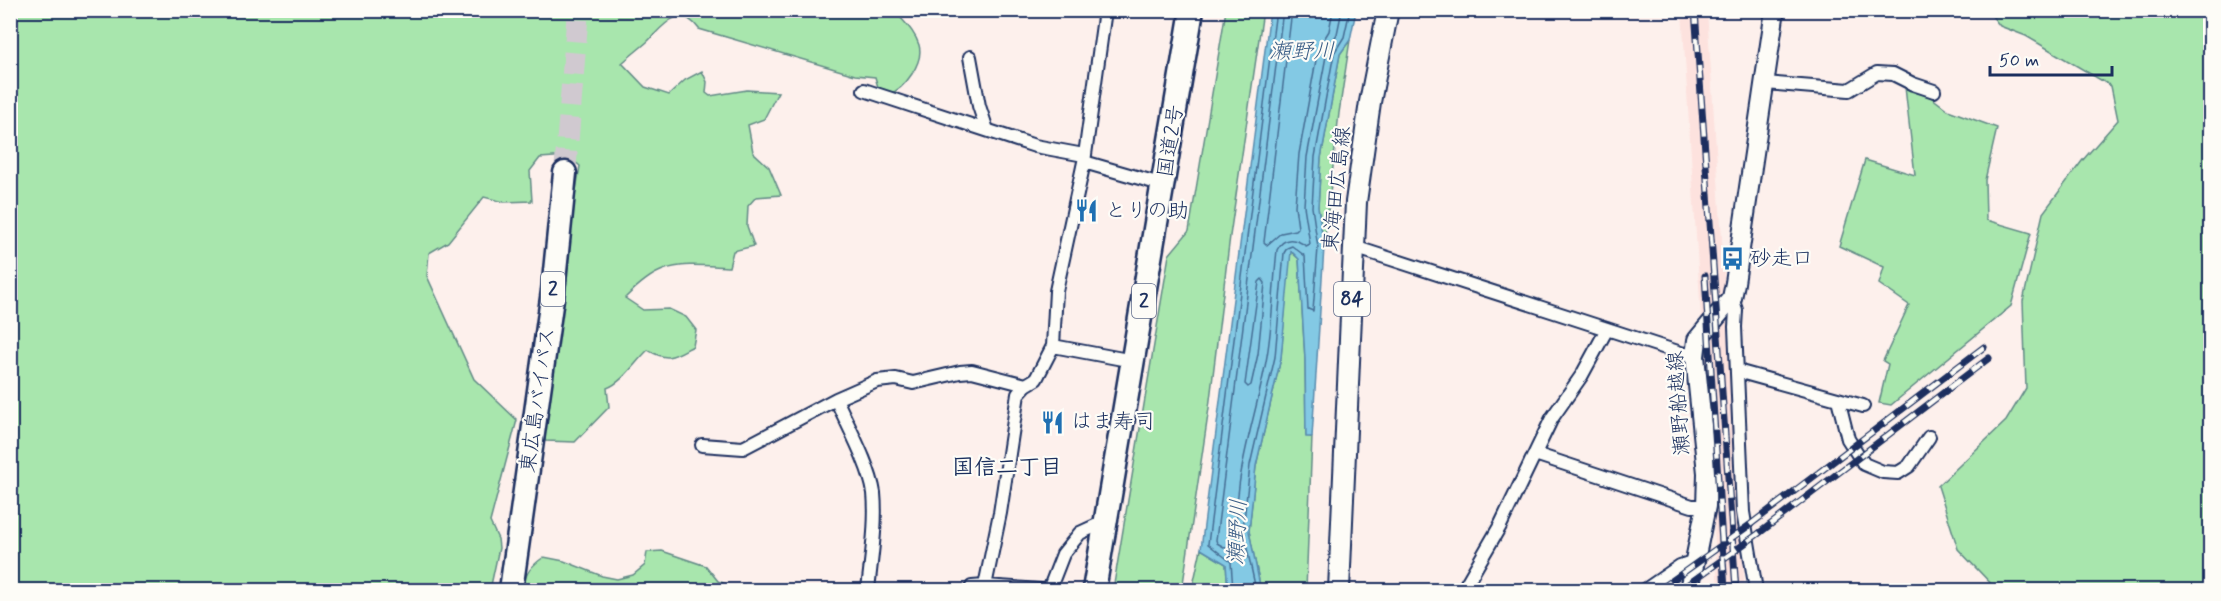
<svg xmlns="http://www.w3.org/2000/svg" width="2221" height="601" font-family="Mynerve,'Klee One',sans-serif">
<style>
.built{fill:#fde2de}
.green{fill:#a8e6ad;stroke:#628a86;stroke-width:1.5}
.water{fill:#83c9e4;stroke:#598bae;stroke-width:1.5}
.lines{fill:none;stroke-linecap:round;stroke-linejoin:round}
.shore{stroke:#456d94;stroke-width:1.5}
.highway-tunnel{stroke:#d0c9d0;stroke-width:22;stroke-dasharray:22 11;stroke-linecap:butt}
.street-casing{stroke:#1b2f5e;stroke-width:16}
.secondary-casing{stroke:#1b2f5e;stroke-width:22}
.primary-casing{stroke:#1b2f5e;stroke-width:24}
.highway-casing{stroke:#1b2f5e;stroke-width:27}
.street{stroke:#fdfcf7;stroke-width:12}
.secondary{stroke:#fdfcf7;stroke-width:18}
.primary{stroke:#fdfcf7;stroke-width:20}
.highway{stroke:#fdfcf7;stroke-width:22}
.rail-casing{stroke:#1b2f5e;stroke-width:7}
.rail{stroke:#fdfcf7;stroke-width:4.5;stroke-dasharray:14;stroke-linecap:butt}
.labels{text-anchor:middle;dominant-baseline:central;stroke-width:4.5;stroke-linejoin:round;paint-order:stroke}
.shield{fill:#fdfcf7;stroke:#5f6c8c;stroke-width:1.5}
.shield-label{font-size:20px;font-weight:bold;fill:#1b2f5e}
.street-label{font-size:21px;fill:#1b2f5e;stroke:#fdfcf7}
.poi-label{font-size:21px;fill:#1b2f5e;stroke:#fdfcf7;text-anchor:start}
.water-label{font-size:22px;font-style:italic;fill:#3a5d86;stroke:#fdfcf7}
.neighbourhood-label{font-size:22px;font-weight:bold;fill:#1b2f5e;stroke:#fdfcf7}
</style>
<rect width="100%" height="100%" fill="#fdf0ec"/>
<filter id="ink" filterUnits="userSpaceOnUse"><feTurbulence type="fractalNoise" baseFrequency=".0167" numOctaves="2"/><feDisplacementMap in="SourceGraphic" scale="12" xChannelSelector="R" yChannelSelector="G"/><feConvolveMatrix kernelMatrix="1 2 1 2 8 2 1 2 1" color-interpolation-filters="sRGB"/></filter>
<g filter="url(#ink)">
<path class="built" d="M1682,11H1707L1745,590H1718Z"/>
<path class="green" d="M884,10L885,14L890,17H900C908,26 915,33 919,45C924,62 905,89 889,94L878,87L875,77L855,75L699,29C679,2 663,26 647,42C639,49 630,56 622,63L645,87L669,95L685,80L702,71L707,82L706,93L710,96L747,90L778,92L764,119L748,125L753,152L769,167L781,195L756,197L748,206L747,226L754,246L733,251L729,267C708,266 683,262 663,270C649,275 635,288 625,298L643,310L669,309L686,317L696,330L693,346C673,357 668,362 648,350C635,362 623,382 607,388L609,407L575,442L545,441L547,403L567,281L568,239L580,166L568,156L540,158L530,171L532,201L504,202L484,197L448,242L429,253L427,276L474,379L517,420L490,522L498,539L499,548L490,590H11L10,11Z
M1226,10L1263,11L1230,236L1209,408L1182,590H1113L1169,255L1189,231Z
M1988,11H2210V590H1997L1958,549L1938,486L2006,421L2026,388L2023,301L2043,213L2082,161L2118,120L2111,86L2026,36L2000,26Z
M1350,40L1339,113L1324,247L1318,207L1321,158L1340,54Z
M1905,87L1928,95L1948,110L1997,128L1985,180L1986,220L2031,233L2011,306L1891,405L1879,403L1888,364L1883,361L1909,305L1879,284L1884,267L1839,246L1865,160L1915,175Z
M1290,251L1299,259L1305,359L1306,436L1312,437L1306,590H1263L1260,586L1249,531L1256,466L1281,358Z
M1201,549L1226,564L1228,590H1192Z
M662,551L706,566L718,581L741,590H525C522,575 532,565 544,557L564,561L602,576L617,579L633,575L645,565L647,552Z"/>
<path class="water" d="M1270,11H1356L1350,40L1340,54L1321,158L1318,207L1324,247L1312,437H1306L1305,359L1299,259L1291,251L1281,358L1256,466L1249,531L1260,586L1263,590H1228L1226,564L1201,549Z"/>
<g class="lines">
<path class="shore" d="M1283,10L1216,540L1217,543L1236,554L1239,552C1228,486 1256,421 1267,356C1273,321 1273,285 1277,250C1284,236 1295,238 1306,246L1310,244L1304,206L1307,157L1327,51L1337,34L1342,10
M1292,10L1264,242L1267,245L1281,233L1296,230L1298,228L1295,206L1299,154L1318,49L1329,31L1333,10
M1262,279L1265,283L1258,354L1251,385L1248,387L1245,384L1259,282Z
M1233,590L1231,562L1208,544L1276,10
M1256,590L1243,530L1250,465L1275,357L1284,253L1287,248L1292,246L1305,256L1308,309L1313,311L1318,248L1312,207L1315,157L1334,53L1344,37L1350,10"/>
<path class="highway-tunnel" d="M565,173L578,10"/>
<defs>
<path id="street" d="M970,57L979,106L987,130
M1765,83L1849,90L1877,73L1893,74L1913,84L1934,91
M864,90L1035,146L1084,155
M1084,162L1164,185
M1354,247L1681,353L1695,356
M1732,298L1736,310L1735,327L1743,512L1756,590
M1053,346L1133,361
M1737,371L1863,406
M836,399C848,426 870,466 874,493C877,525 871,559 868,590
M1838,399L1848,439L1864,464L1883,472L1898,473L1909,466L1929,437
M702,445L743,448L836,399L877,381L896,379L913,383L960,372L972,371L1026,385L1036,379L1053,346L1056,291L1084,162L1105,10
M1535,454L1692,506H1706
M985,586L1041,590
M971,590L972,587L985,586L1000,513L1018,394L1026,385
M1049,590L1063,554L1080,533L1106,521
M1463,590L1500,526L1552,418L1582,375L1607,329
M1645,590L1680,566L1695,561"/>
<path id="secondary" d="M1689,590L1706,506L1707,473L1695,356L1697,340L1732,298L1735,283L1775,10"/>
<path id="primary" d="M1339,590L1356,202L1370,102L1388,10"/>
<path id="highway" d="M511,590L553,291L565,173
M1094,590L1192,10"/>
</defs>
<use href="#street" class="street-casing"/>
<use href="#secondary" class="secondary-casing"/>
<use href="#primary" class="primary-casing"/>
<use href="#highway" class="highway-casing"/>
<use href="#street" class="street"/>
<use href="#secondary" class="secondary"/>
<use href="#primary" class="primary"/>
<use href="#highway" class="highway"/>
<defs>
<path id="rail" d="M1695,10L1736,590
M1705,276L1725,590
M1659,590L1751,524L1984,347
M1680,590L1758,534L1989,358"/>
</defs>
<use href="#rail" class="rail-casing"/>
<use href="#rail" class="rail"/>
</g>
</g>
<defs>
<symbol id="restaurant-bare" viewBox="-9 -9 18 18"><path d="M-5-6h1v4h1v-4h1v4h1v-4h1v5L-1.5 .5V6h-2V.5L-5-1ZM5-6V6H3V1.5H1.5Q1.5-4 5-6Z" fill="#1f6fb2" stroke="#fdfcf7" stroke-width="2.5" paint-order="stroke"/></symbol>
<symbol id="bus-bare" viewBox="-9 -9 18 18"><path d="M-5-6H5V4H4V6H2V4H-2V6H-4V4H-5ZM-3.5-4V0h7V-4ZM-3.5 1.2v1.5H-2V1.2ZM2 1.2v1.5H3.5V1.2Z" fill="#1f6fb2" stroke="#fdfcf7" stroke-width="2.5" paint-order="stroke"/></symbol>
</defs>
<g fill-rule="evenodd">
<use href="#restaurant-bare" x="1070" y="194" width="33" height="33"/>
<use href="#bus-bare" x="1716" y="242" width="33" height="33"/>
<use href="#restaurant-bare" x="1036" y="406" width="33" height="33"/>
</g>
<g class="labels">
<g class="shield">
<rect x="541" y="272" width="24" height="34" rx="4.5"/>
<rect x="1334" y="282" width="36" height="34" rx="4.5"/>
<rect x="1132" y="284" width="24" height="34" rx="4.5"/>
</g>
<g class="shield-label">
<text x="553" y="289">2</text>
<text x="1352" y="299">84</text>
<text x="1144" y="301">2</text>
</g>
<g class="street-label">
<text transform="translate(1171 141) rotate(-81)">国道2号</text>
<text transform="translate(1337 189) rotate(-84)">東海田広島線</text>
<text transform="translate(538 400) rotate(-82)">東広島バイパス</text>
<text transform="translate(1679 403) rotate(-94)">瀬野船越線</text>
</g>
<g class="poi-label">
<text x="1105" y="211">とりの助</text>
<text x="1750" y="259">砂走口</text>
<text x="1071" y="422">はま寿司</text>
</g>
<g class="water-label">
<text x="1302" y="52">瀬野川</text>
<text transform="translate(1238 532) rotate(-87)">瀬野川</text>
</g>
<g class="neighbourhood-label">
<text x="1007" y="468">国信二丁目</text>
</g>
</g>
<rect width="2221" height="601" fill="none" stroke="#fdfcf7" stroke-width="36"/>
<rect x="18" y="18" width="2185" height="565" fill="none" stroke="#1b2f5e" stroke-width="2" filter="url(#ink)"/>
<path d="M1990 66v9h122v-9" fill="none" stroke="#1b2f5e" stroke-width="3"/>
<text x="1999" y="66" font-size="18" fill="#1b2f5e" stroke="#fdfcf7" stroke-width="4.5" paint-order="stroke">50 m</text>
</svg>
